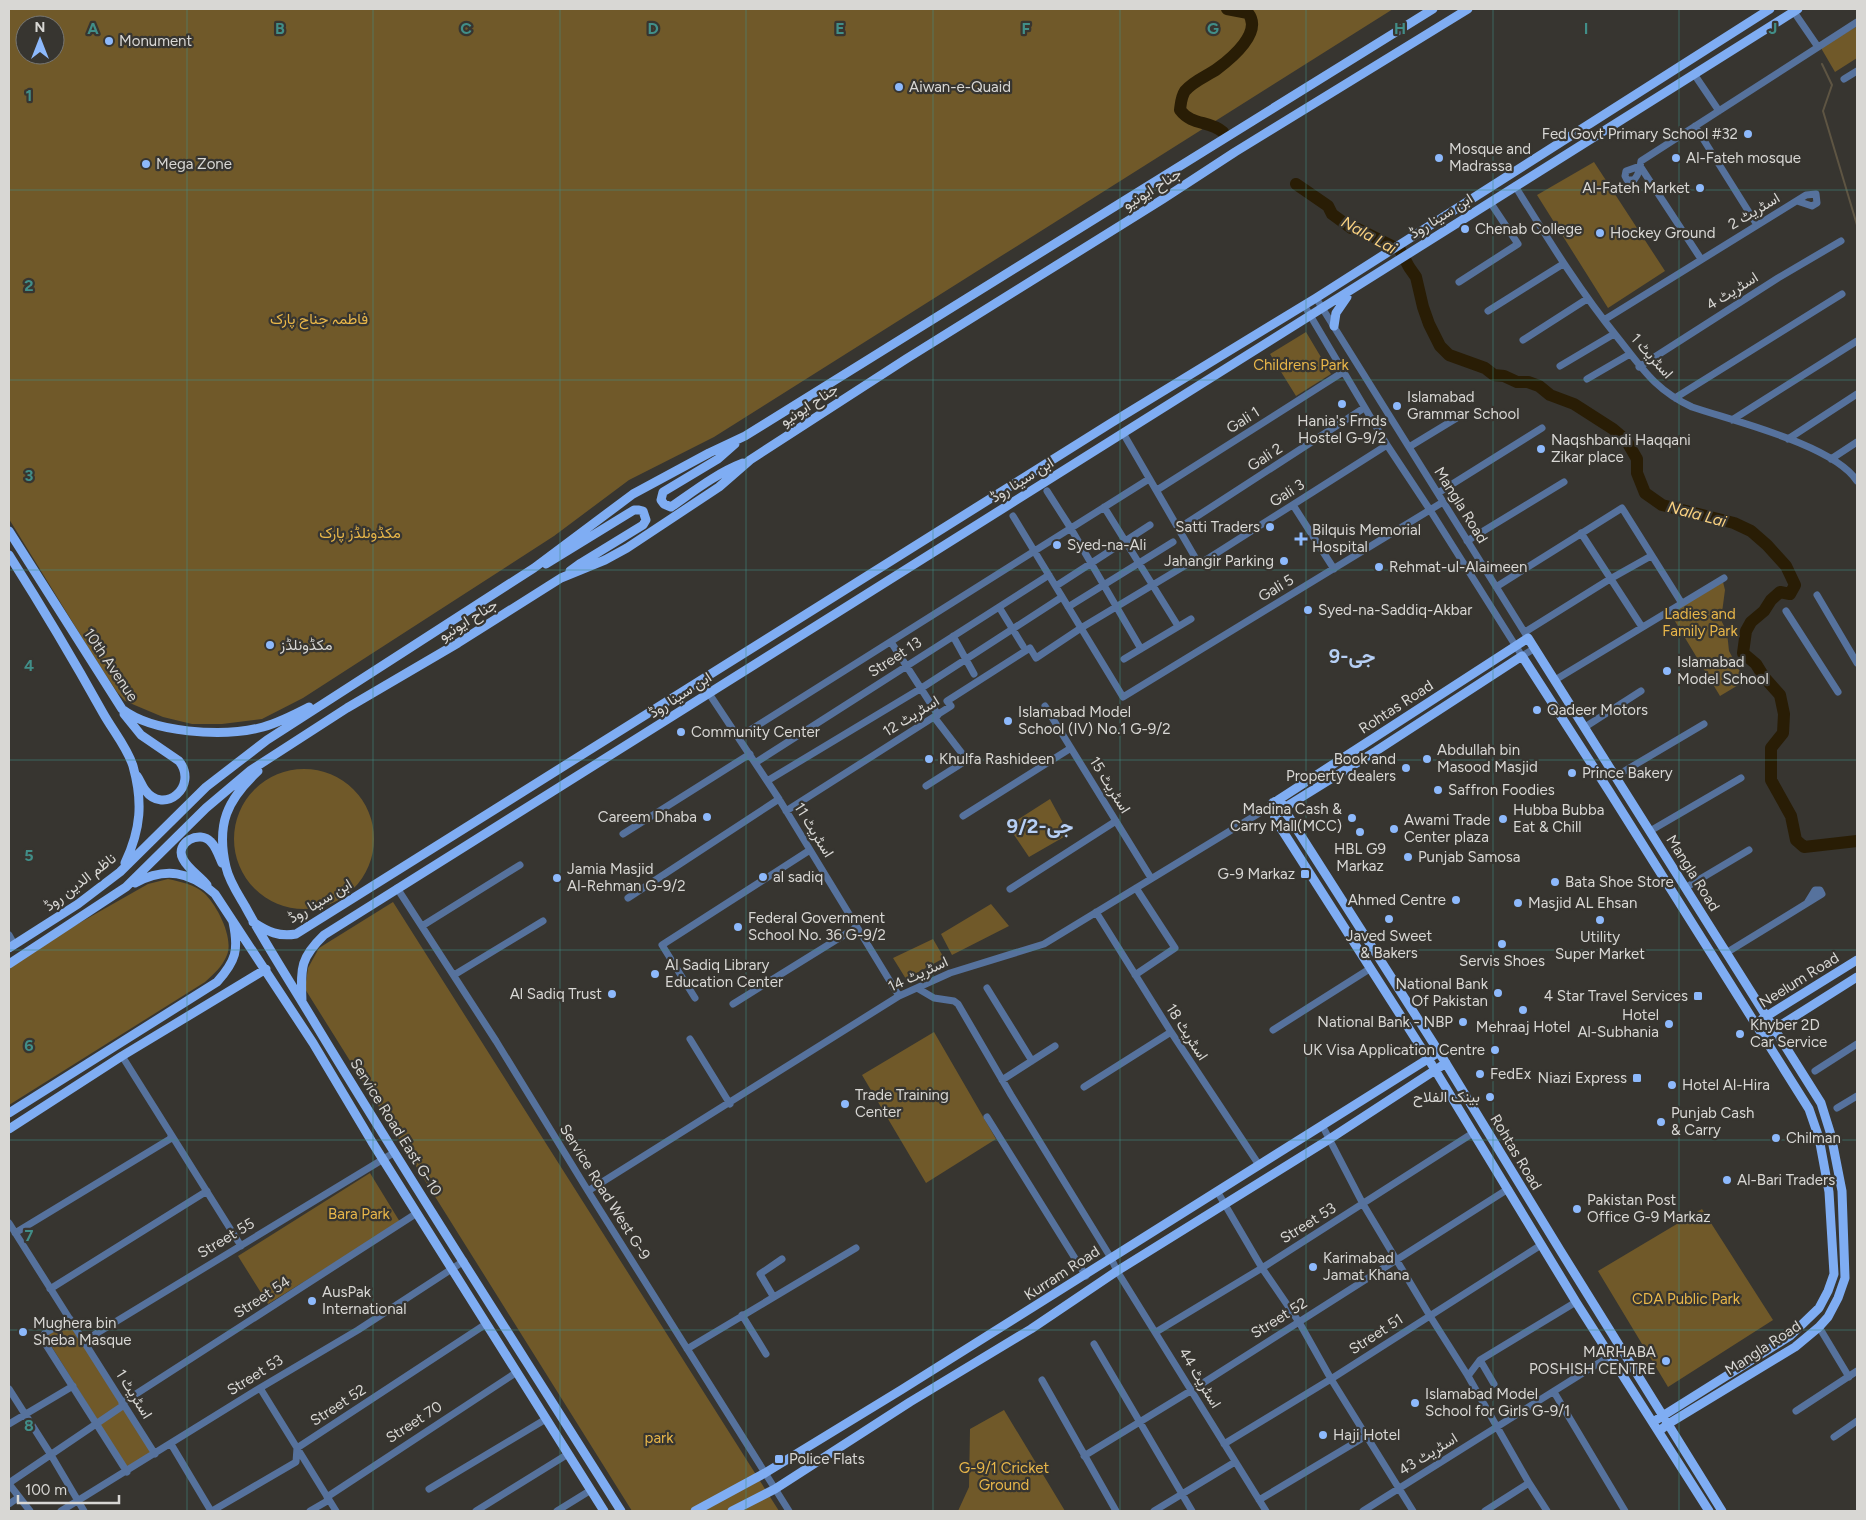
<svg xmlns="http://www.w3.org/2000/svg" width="1866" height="1520" font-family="Figtree,Vazirmatn,sans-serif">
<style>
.green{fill:#705929;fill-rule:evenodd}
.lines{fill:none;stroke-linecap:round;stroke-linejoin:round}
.stream{stroke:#5e5543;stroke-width:2}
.river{stroke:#291d05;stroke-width:12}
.minor{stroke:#56729d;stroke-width:7}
.major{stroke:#7fadf3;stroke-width:9}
.grid{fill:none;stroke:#418e88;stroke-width:1;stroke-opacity:0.55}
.poi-dot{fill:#8db9fc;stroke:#373530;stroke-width:2}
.labels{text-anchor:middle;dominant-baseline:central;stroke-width:4.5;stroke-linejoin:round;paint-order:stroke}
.poi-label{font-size:15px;fill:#d8d7d4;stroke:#373530;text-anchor:start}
.street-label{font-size:15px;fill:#d8d7d4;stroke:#373530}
.park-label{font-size:15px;fill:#e8b649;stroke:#373530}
.water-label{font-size:16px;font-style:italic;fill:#fad281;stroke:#373530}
.district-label{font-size:20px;font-weight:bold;fill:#b6cff5;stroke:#373530}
.grid-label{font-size:16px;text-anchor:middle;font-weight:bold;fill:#418e88;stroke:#373530;stroke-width:4.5;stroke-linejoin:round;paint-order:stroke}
</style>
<rect width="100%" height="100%" fill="#373530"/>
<path class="green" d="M9,9H1393L714,437L629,480L554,536L303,698L262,719L222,724H192L163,717L125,701L117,692L94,657L9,519ZM25,25H55V55H25Z
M1857,26V58L1835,72L1821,48Z
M1594,162L1665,271L1608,308L1537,195Z
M1306,332L1331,374L1296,396L1270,354Z
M1723,582L1725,590L1721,620L1727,632L1729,651L1745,681L1720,696L1670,613Z
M234 839a70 70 0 1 1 140 0a70 70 0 1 1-140 0Z
M1050,799L1069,834L1029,857L1008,826Z
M168,879C181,882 194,884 204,893C217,905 234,938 227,955C222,967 214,974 205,982L9,1105V967L67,930L148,884Z
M393,902L779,1511H632L305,989L308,968L319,948Z
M991,904L1009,926L952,955L941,934Z
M933,939L944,958L906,979L893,958Z
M934,1032L996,1139L926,1183L862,1075Z
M370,1173L400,1222L268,1304L238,1256Z
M1702,1209L1773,1320L1668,1387L1598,1271Z
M71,1320L153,1453L128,1469L45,1336Z
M1004,1410L1065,1511H958L969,1487L970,1429Z"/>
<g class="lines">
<path class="stream" d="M1822,64L1832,85L1823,111L1857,225"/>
<path class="river" d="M1223,132C1209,120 1192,126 1180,110C1181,103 1181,97 1185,91C1193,81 1207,76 1217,69C1232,58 1263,32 1248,13L1227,9
M1296,184L1328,206L1332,214L1351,228L1358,229L1400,250L1409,267L1416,277L1423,307L1429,324L1440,346L1449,355L1485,368L1494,375L1504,376L1517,382H1528L1539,386L1550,395L1574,404L1613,429L1626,440L1637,459V473L1645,493L1662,505L1734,523L1751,531L1767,545L1786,566L1795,585L1790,594L1780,592L1771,600L1764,611L1751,622L1746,631L1743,653L1756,664L1764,677L1780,695L1784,714L1783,733L1771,748V780L1791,816L1796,840L1804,847L1857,841"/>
<path class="minor" d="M1794,12L1818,47
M1694,74L1719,111
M1844,79L1857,71
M1695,126L1757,225
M1515,186C1548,239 1579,290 1618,338C1642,368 1655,390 1692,407C1733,421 1834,445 1857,481
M1701,259L1640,166L1626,171L1625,176L1627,180H1634C1639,174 1640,169 1641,161L1857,22
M1459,282L1518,244L1490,202
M1316,298L1528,638
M1304,305L1387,445L1430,510L1522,656L1535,648
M1488,311L1563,264
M1604,320L1806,195L1816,194L1817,203L1812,206L1797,201
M1523,340L1587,299
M1560,366L1614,334
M1639,367L1778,278L1841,241
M1587,379L1630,354
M1675,398L1842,294
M1732,420L1857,341
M1123,433L1196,559L1201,563L1387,445
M1788,439L1857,394
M1409,447L1465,413
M1831,459L1857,442
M1157,490L1343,372
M1047,491L1070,527L1141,649
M1438,493L1542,428
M1293,505L1334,569
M1104,507L1178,626
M1179,528L1364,408
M1581,533L1642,627
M1467,541L1564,482
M1196,559L1081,628L1123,697L1443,502
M1056,586L1150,525
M1496,587L1622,508L1681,602
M1817,595L1857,663
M999,607L1023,646
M1068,607L1173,542
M1786,611L1838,692
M1525,632L1610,579L1651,556
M953,636L974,674
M891,642L938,715
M1124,659L1191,619
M700,680L779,799L899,996
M1555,680L1724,578
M1045,706L1151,878
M1585,727L1641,691
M739,737L1149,479
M755,763L1049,575
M1616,776L1704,724
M767,781L920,689L1062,597
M926,786L967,760L934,717
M786,811L951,706L947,701L1030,648L1036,658L1081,628L1013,516
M963,816L1071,748
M1650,831L1741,778
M623,834L750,754
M397,888L496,1041L588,1191L789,1511
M1685,888L1749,850
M1010,889L1116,821
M628,898L779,799
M1096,912L1171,1032L1259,1165
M422,926L520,865
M9,935L14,944
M1726,953L1822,894L1820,890H1815L1807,903
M454,975L543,921
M1135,975L1175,948L1136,888
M917,988L934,998L954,1001L958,1004L1011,1095L1111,1258L1117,1271L1266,1511
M987,988L1032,1061
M695,998L662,945L810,850
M733,1004L857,927
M1273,1030L1371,968
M690,1039L730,1104
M122,1056L241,1246
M1815,1071L1857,1044
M1002,1080L1055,1046
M1084,1087L1171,1032
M1837,1108L1857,1096
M987,1117L1086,1276
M1322,1125L1363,1204L1430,1316L1468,1376L1529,1483L1547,1511
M588,1191L899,996L950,973L1044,944L1271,806
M1217,1191L1262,1268L1299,1322L1331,1379L1413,1511
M9,1223L155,1454
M15,1233L170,1139L171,1136
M50,1289L207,1191
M773,1296L760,1274L782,1259
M742,1315L766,1354
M70,1319L45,1333L43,1336V1340L127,1472
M1819,1327L1849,1377
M1156,1332L1262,1268L1473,1133
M84,1341L395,1152
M1094,1344L1192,1511
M687,1349L856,1248
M1480,1360L1494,1384
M1468,1376L1480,1360L1576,1302
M1042,1380L1116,1511
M260,1388L336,1511
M9,1389L51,1455L84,1511
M1554,1392L1625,1511
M122,1403L417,1213
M1796,1411L1857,1371
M9,1424L73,1386
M1834,1437L1857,1421
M171,1444L211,1511
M1224,1444L1331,1379L1541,1245
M1084,1456L1192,1390L1508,1189
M9,1483L124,1405
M9,1484L30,1511
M429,1489L546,1419
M327,1497L517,1372
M1259,1500L1366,1436
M9,1504L19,1497
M61,1511L260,1388L358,1330L464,1261
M212,1511L296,1462L297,1448L486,1324
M310,1511L329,1500
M476,1511L568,1454
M557,1511L591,1490
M1154,1511L1235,1462
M1363,1511L1610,1356
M1485,1511L1529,1483"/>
<path class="major" d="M1334,326L1336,313L1347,297
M735,444L718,459L663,492L661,500L664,504L671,507C694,491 717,473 743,463
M9,531L122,709C153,733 222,737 259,728C277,724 293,715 309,707
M9,555C42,607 73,659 103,713C113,731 127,747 133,766C143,802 141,829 125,863
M546,564L634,510H639L643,511L646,520L643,525L581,563L570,571
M124,714L141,735L179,761C199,786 164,816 145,790C142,786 140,780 137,776
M258,771C227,800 216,824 226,867C229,881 238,894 245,906C267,947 293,986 316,1025C415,1189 519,1349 621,1511
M1278,800L1528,638L1821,1103L1831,1135L1842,1191L1845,1278L1838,1298L1828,1317L1819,1327L1795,1347L1668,1424L1659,1431
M1271 807a6 6 0 1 1 12 0a6 6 0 1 1-12 0Z
M1284,808L1376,751L1522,656L1609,791L1809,1109L1819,1138L1829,1192L1834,1274L1828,1291L1819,1308L1790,1336L1653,1422
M1283,810L1289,817L1439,1052L1560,1250L1722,1511
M1274,812L1275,819L1429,1060L1576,1302L1709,1511
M135,883C165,867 190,871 215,894L313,1043L372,1142L604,1511
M207,885C200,876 188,869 183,859C174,843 200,829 211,842C216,847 219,856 222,863
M253,922C268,932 279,937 296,934L1111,423L1316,298L1770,9
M9,948L78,904L120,872L206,787L267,740L534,568L633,494L709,453L745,436L1433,9
M9,964L126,887L206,808L251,770L347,708L458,643L561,578L605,560L627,548L719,487L750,460L906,359L1163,199L1235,152L1468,9
M302,1002C301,969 299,959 324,935L1798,9
M1762,1019L1857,960
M1770,1032L1857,977
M9,1113L217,982C236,961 239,950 233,922
M9,1129L122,1056L266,969
M695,1511L765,1473L901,1390L1439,1052
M732,1511L775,1489L910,1402L1031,1329L1117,1271L1328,1140L1446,1063"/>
</g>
<path class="grid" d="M187,9V1511M373,9V1511M560,9V1511M746,9V1511M933,9V1511M1120,9V1511M1306,9V1511M1493,9V1511M1679,9V1511M9,190H1857M9,380H1857M9,570H1857M9,760H1857M9,950H1857M9,1140H1857M9,1330H1857"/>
<g class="poi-dot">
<circle cx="109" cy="41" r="5"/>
<circle cx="899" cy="87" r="5"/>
<circle cx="1748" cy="134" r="5"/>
<circle cx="1439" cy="158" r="5"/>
<circle cx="1676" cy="158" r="5"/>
<circle cx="146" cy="164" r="5"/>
<circle cx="1700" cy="188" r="5"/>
<circle cx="1465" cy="229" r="5"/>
<circle cx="1600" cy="233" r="5"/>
<circle cx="1342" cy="404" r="5"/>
<circle cx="1397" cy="406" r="5"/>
<circle cx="1541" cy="449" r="5"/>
<circle cx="1270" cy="527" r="5"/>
<path d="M1298.5 531.5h5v5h5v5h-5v5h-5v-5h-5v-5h5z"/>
<circle cx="1057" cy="545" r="5"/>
<circle cx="1284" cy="561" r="5"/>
<circle cx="1379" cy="567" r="5"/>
<circle cx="1308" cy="610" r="5"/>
<circle cx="270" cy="645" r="5"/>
<circle cx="1667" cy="671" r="5"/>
<circle cx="1537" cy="710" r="5"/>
<circle cx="1008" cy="721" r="5"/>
<circle cx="681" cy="732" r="5"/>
<circle cx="929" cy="759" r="5"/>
<circle cx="1427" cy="759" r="5"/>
<circle cx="1406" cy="768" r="5"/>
<circle cx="1572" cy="773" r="5"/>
<circle cx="1438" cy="790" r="5"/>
<circle cx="707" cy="817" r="5"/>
<circle cx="1352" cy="818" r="5"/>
<circle cx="1503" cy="819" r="5"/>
<circle cx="1394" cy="829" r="5"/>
<circle cx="1360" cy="832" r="5"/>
<circle cx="1408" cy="857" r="5"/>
<rect x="1300" y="869" width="10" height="10" rx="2.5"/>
<circle cx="763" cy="877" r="5"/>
<circle cx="557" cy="878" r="5"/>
<circle cx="1555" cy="882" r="5"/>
<circle cx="1456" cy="900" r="5"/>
<circle cx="1518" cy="903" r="5"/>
<circle cx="1389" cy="919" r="5"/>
<circle cx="1600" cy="920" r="5"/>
<circle cx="738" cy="927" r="5"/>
<circle cx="1502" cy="944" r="5"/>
<circle cx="655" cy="974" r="5"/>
<circle cx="1498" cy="993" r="5"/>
<circle cx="612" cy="994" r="5"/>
<rect x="1693" y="991" width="10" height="10" rx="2.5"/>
<circle cx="1523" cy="1010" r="5"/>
<circle cx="1463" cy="1022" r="5"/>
<circle cx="1669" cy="1024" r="5"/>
<circle cx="1740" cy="1034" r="5"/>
<circle cx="1495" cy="1050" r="5"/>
<circle cx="1480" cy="1074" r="5"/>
<rect x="1632" y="1073" width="10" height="10" rx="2.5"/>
<circle cx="1672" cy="1085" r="5"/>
<circle cx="1490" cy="1097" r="5"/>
<circle cx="845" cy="1104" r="5"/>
<circle cx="1661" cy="1122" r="5"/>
<circle cx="1776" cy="1138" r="5"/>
<circle cx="1727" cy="1180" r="5"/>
<circle cx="1577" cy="1209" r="5"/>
<circle cx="1313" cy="1267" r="5"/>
<circle cx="312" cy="1301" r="5"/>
<circle cx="23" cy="1332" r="5"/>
<circle cx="1666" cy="1361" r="5"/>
<circle cx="1415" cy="1403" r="5"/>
<circle cx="1323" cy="1435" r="5"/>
<rect x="774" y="1454" width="10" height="10" rx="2.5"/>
</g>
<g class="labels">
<g class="poi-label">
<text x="119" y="41">Monument</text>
<text x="909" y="87">Aiwan-e-Quaid</text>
<text x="1738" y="134" text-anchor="end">Fed Govt Primary School #32</text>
<text x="1449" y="149">Mosque and<tspan x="1449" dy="17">Madrassa</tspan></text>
<text x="1686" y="158">Al-Fateh mosque</text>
<text x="156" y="164">Mega Zone</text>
<text x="1690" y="188" text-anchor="end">Al-Fateh Market</text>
<text x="1475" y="229">Chenab College</text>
<text x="1610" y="233">Hockey Ground</text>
<text x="1407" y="397">Islamabad<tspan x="1407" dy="17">Grammar School</tspan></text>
<text x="1342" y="421" text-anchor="middle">Hania's Frnds<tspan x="1342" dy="17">Hostel G-9/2</tspan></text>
<text x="1551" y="440">Naqshbandi Haqqani<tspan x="1551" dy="17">Zikar place</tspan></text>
<text x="1260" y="527" text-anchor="end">Satti Traders</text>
<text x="1312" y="530">Bilquis Memorial<tspan x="1312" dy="17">Hospital</tspan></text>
<text x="1067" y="545">Syed-na-Ali</text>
<text x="1274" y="561" text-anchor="end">Jahangir Parking</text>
<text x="1389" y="567">Rehmat-ul-Alaimeen</text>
<text x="1318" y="610">Syed-na-Saddiq-Akbar</text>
<text x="280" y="645">مکڈونلڈز</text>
<text x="1677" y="662">Islamabad<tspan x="1677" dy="17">Model School</tspan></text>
<text x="1547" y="710">Qadeer Motors</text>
<text x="1018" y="712">Islamabad Model<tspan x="1018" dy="17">School (IV) No.1 G-9/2</tspan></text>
<text x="691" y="732">Community Center</text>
<text x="1437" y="750">Abdullah bin<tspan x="1437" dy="17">Masood Masjid</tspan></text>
<text x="939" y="759">Khulfa Rashideen</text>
<text x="1396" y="759" text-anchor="end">Book and<tspan x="1396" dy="17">Property dealers</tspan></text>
<text x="1582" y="773">Prince Bakery</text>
<text x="1448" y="790">Saffron Foodies</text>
<text x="1342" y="809" text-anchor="end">Madina Cash &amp;<tspan x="1342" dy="17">Carry Mall(MCC)</tspan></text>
<text x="1513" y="810">Hubba Bubba<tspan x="1513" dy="17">Eat &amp; Chill</tspan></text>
<text x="697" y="817" text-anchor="end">Careem Dhaba</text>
<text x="1404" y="820">Awami Trade<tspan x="1404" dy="17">Center plaza</tspan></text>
<text x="1360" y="849" text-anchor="middle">HBL G9<tspan x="1360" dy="17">Markaz</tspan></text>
<text x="1418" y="857">Punjab Samosa</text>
<text x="567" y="869">Jamia Masjid<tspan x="567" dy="17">Al-Rehman G-9/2</tspan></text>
<text x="1295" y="874" text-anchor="end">G-9 Markaz</text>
<text x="773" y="877">al sadiq</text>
<text x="1565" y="882">Bata Shoe Store</text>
<text x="1446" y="900" text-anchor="end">Ahmed Centre</text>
<text x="1528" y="903">Masjid AL Ehsan</text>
<text x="748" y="918">Federal Government<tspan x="748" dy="17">School No. 36 G-9/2</tspan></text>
<text x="1389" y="936" text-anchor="middle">Javed Sweet<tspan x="1389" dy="17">&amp; Bakers</tspan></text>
<text x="1600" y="937" text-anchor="middle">Utility<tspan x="1600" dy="17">Super Market</tspan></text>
<text x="1502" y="961" text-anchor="middle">Servis Shoes</text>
<text x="665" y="965">Al Sadiq Library<tspan x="665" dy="17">Education Center</tspan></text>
<text x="1488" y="984" text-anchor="end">National Bank<tspan x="1488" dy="17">Of Pakistan</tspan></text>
<text x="602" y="994" text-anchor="end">Al Sadiq Trust</text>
<text x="1688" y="996" text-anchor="end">4 Star Travel Services</text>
<text x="1659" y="1015" text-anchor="end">Hotel<tspan x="1659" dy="17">Al-Subhania</tspan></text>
<text x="1453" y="1022" text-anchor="end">National Bank - NBP</text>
<text x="1750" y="1025">Khyber 2D<tspan x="1750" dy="17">Car Service</tspan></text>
<text x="1523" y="1027" text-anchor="middle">Mehraaj Hotel</text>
<text x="1485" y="1050" text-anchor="end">UK Visa Application Centre</text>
<text x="1490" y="1074">FedEx</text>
<text x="1627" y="1078" text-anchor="end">Niazi Express</text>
<text x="1682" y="1085">Hotel Al-Hira</text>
<text x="855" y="1095">Trade Training<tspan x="855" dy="17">Center</tspan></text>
<text x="1480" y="1097" text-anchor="end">بینک الفلاح</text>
<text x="1671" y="1113">Punjab Cash<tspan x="1671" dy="17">&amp; Carry</tspan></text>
<text x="1786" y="1138">Chilman</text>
<text x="1737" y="1180">Al-Bari Traders</text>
<text x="1587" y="1200">Pakistan Post<tspan x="1587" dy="17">Office G-9 Markaz</tspan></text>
<text x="1323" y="1258">Karimabad<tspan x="1323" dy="17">Jamat Khana</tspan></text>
<text x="322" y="1292">AusPak<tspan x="322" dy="17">International</tspan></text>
<text x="33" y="1323">Mughera bin<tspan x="33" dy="17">Sheba Masque</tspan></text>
<text x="1656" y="1352" text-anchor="end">MARHABA<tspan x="1656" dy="17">POSHISH CENTRE</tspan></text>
<text x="1425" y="1394">Islamabad Model<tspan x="1425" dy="17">School for Girls G-9/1</tspan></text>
<text x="1333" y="1435">Haji Hotel</text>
<text x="789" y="1459">Police Flats</text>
</g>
<g class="street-label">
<text transform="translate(1152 189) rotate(-32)">جناح ایونیو</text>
<text transform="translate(1754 211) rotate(-31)">اسٹریٹ 2</text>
<text transform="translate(1441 216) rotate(-32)">ابن سینا روڈ</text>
<text transform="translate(1732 291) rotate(-32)">اسٹریٹ 4</text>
<text transform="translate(1652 356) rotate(48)">اسٹریٹ 1</text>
<text transform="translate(809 405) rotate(-33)">جناح ایونیو</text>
<text transform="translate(1243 420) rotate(-32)">Gali 1</text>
<text transform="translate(1265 457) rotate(-33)">Gali 2</text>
<text transform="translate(1022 480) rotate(-32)">ابن سینا روڈ</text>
<text transform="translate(1287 493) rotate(-32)">Gali 3</text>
<text transform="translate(1461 505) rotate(58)">Mangla Road</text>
<text transform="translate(1276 588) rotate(-31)">Gali 5</text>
<text transform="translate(468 620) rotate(-32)">جناح ایونیو</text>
<text transform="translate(895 657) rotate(-33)">Street 13</text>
<text transform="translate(111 665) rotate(56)">10th Avenue</text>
<text transform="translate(680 695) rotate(-33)">ابن سینا روڈ</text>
<text transform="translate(1396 707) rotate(-33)">Rohtas Road</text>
<text transform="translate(911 716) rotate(-32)">اسٹریٹ 12</text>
<text transform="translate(1110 785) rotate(58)">اسٹریٹ 15</text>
<text transform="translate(814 830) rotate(58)">اسٹریٹ 11</text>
<text transform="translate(1693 873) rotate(58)">Mangla Road</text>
<text transform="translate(80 882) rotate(-37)">ناظم الدین روڈ</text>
<text transform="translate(320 901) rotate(-31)">ابن سینا روڈ</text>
<text transform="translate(918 974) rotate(-25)">اسٹریٹ 14</text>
<text transform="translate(1799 980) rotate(-32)">Neelum Road</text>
<text transform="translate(1187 1032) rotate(57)">اسٹریٹ 18</text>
<text transform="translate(396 1127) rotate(58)">Service Road East G-10</text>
<text transform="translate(1516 1152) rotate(59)">Rohtas Road</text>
<text transform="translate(605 1192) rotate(58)">Service Road West G-9</text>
<text transform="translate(1308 1223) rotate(-32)">Street 53</text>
<text transform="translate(226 1238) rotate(-31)">Street 55</text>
<text transform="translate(1062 1273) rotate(-33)">Kurram Road</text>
<text transform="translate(262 1297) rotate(-33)">Street 54</text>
<text transform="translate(1279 1318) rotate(-32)">Street 52</text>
<text transform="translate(1376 1334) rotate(-33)">Street 51</text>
<text transform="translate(1763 1348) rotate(-33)">Mangla Road</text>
<text transform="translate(255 1375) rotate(-32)">Street 53</text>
<text transform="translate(1200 1378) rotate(59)">اسٹریٹ 44</text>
<text transform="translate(134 1394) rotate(58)">اسٹریٹ 1</text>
<text transform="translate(338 1405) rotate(-33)">Street 52</text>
<text transform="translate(414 1422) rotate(-33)">Street 70</text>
<text transform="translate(1428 1454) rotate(-32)">اسٹریٹ 43</text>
</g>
<g class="park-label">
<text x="319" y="319">فاطمہ جناح پارک</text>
<text x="1301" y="365">Childrens Park</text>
<text x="360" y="533">مکڈونلڈز پارک</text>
<text x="1700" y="614">Ladies and<tspan x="1700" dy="17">Family Park</tspan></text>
<text x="359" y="1214">Bara Park</text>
<text x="1686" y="1299">CDA Public Park</text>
<text x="659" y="1438">park</text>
<text x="1004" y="1468">G-9/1 Cricket<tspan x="1004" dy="17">Ground</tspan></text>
</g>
<g class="water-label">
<text transform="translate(1369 235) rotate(29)">Nala Lai</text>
<text transform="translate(1697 514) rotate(15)">Nala Lai</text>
</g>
<g class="district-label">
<text x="1352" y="656">جی-9</text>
<text x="1040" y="826">جی-9/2</text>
</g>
</g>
<g class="grid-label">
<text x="93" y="34">A</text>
<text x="280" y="34">B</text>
<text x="466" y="34">C</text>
<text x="653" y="34">D</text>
<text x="840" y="34">E</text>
<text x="1026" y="34">F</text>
<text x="1213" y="34">G</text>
<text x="1400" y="34">H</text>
<text x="1586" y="34">I</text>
<text x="1773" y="34">J</text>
<text x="29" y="101">1</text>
<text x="29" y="291">2</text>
<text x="29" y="481">3</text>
<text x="29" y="671">4</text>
<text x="29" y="861">5</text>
<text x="29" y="1051">6</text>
<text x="29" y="1241">7</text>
<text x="29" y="1431">8</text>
</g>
<rect width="1866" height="1520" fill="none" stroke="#d8d7d4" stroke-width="20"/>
<g transform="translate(40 40)"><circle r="24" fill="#373530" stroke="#777672"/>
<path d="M0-4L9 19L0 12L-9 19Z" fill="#8db9fc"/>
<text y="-8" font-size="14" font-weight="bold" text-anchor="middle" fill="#d8d7d4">N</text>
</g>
<path d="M18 1495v8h101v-8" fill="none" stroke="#d8d7d4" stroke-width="2.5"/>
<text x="25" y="1495" font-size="15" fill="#d8d7d4" stroke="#373530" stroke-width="4" paint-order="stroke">100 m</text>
</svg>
